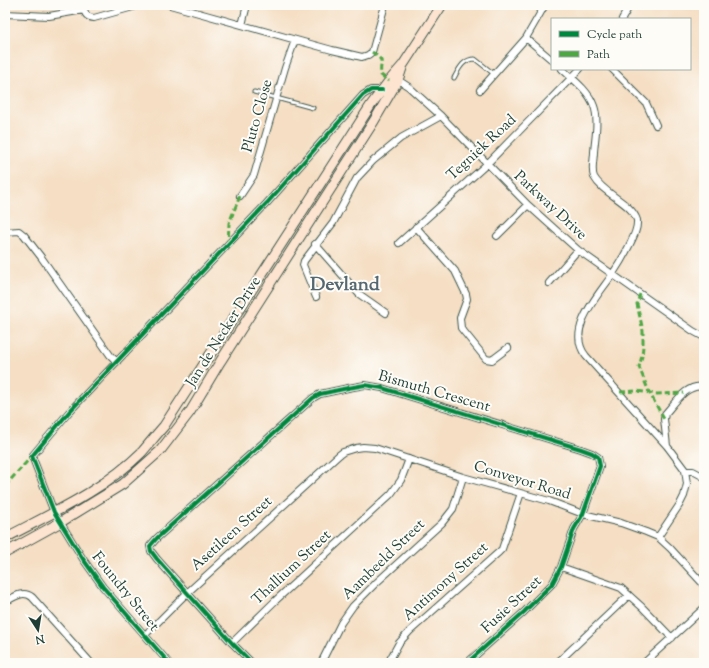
<svg xmlns="http://www.w3.org/2000/svg" width="709" height="668" font-family="'Sorts Mill Goudy',serif">
<style>
.lines{fill:none;stroke-linecap:round;stroke-linejoin:round}
.service-casing{stroke:#3f5549;stroke-width:5}
.minor-casing{stroke:#3f5549;stroke-width:8}
.secondary-casing{stroke:#3f5549;stroke-width:11}
.service{stroke:#fff;stroke-width:3}
.minor{stroke:#fff;stroke-width:6}
.secondary{stroke:#fde4d0;stroke-width:9}
.quiet{stroke:#4fa644;stroke-width:3;stroke-dasharray:6 3;stroke-linecap:butt}
.cycleway-casing{stroke:#fdfcf7;stroke-width:6}
.cycleway{stroke:#00873e;stroke-width:4}
.labels{text-anchor:middle;dominant-baseline:central;stroke-width:4;stroke-linejoin:round;paint-order:stroke}
.street-label{font-size:15px;fill:#1f3d34;stroke:#fdfcf7}
.district-label{font-size:19px;font-weight:bold;fill:#556771;stroke:#fdfcf7}
</style>
<rect width="100%" height="100%" fill="#fdfcf7"/>
<filter id="ink" filterUnits="userSpaceOnUse"><feTurbulence type="fractalNoise" baseFrequency=".025" numOctaves="2"/><feDisplacementMap in="SourceGraphic" scale="8" xChannelSelector="R" yChannelSelector="G"/><feConvolveMatrix kernelMatrix="1 2 1 2 8 2 1 2 1" color-interpolation-filters="sRGB"/></filter>
<filter id="wash" filterUnits="userSpaceOnUse"><feTurbulence type="fractalNoise" baseFrequency=".012" numOctaves="4" result="noise"/><feDisplacementMap in="SourceGraphic" scale="16" xChannelSelector="R" yChannelSelector="G"/><feGaussianBlur stdDeviation="0.9" result="paint"/><feColorMatrix in="noise" values="0 0 0 0 0 0 0 0 0 0 0 0 0 0 0 0 0 1.4 0 .05"/><feComposite in="paint" operator="in"/></filter>
<g filter="url(#wash)">
<rect width="100%" height="100%" fill="#f5dec3"/>
</g>
<g filter="url(#ink)">
<g class="lines">
<defs>
<path id="service" d="M454,78C459,69 463,59 475,59L494,74
M254,92L313,108"/>
<path id="minor" d="M83,5C85,13 85,17 94,18L140,5
M170,5L332,50L362,57L368,55L372,52L385,5
M5,14L49,16L84,10
M622,19L630,5
M242,25L247,5
M526,38L552,60
M562,69C573,79 589,91 594,106C599,120 595,138 594,152C594,159 591,170 594,177C603,194 631,202 637,220C638,229 633,238 629,246C624,256 618,266 612,275C598,296 565,330 586,356L667,446L685,470L687,484L684,496L680,504L658,537
M612,69L646,103L656,125
M395,78L409,87L441,116L528,205L578,250L693,331L704,337
M480,90L526,38L545,5
M240,196L254,175L285,68L295,40
M416,227L455,271L466,294L467,299L460,318L461,328L486,359L492,360L508,348
M5,232L19,231L24,235L41,257L110,355L117,362
M497,236L528,205
M399,243L487,164L580,69
M315,244L359,294L386,313
M549,283L578,250
M316,297L303,265L304,261L333,223L357,178L373,161L401,138L441,116
M667,446L664,419L665,414C675,403 687,383 704,387
M685,471H693L704,477
M561,567L621,588L642,607L672,638
M5,602C14,597 23,590 32,597L91,663
M145,635L187,593L339,455L343,452L356,448L363,447L375,448L463,477L549,501L583,514L621,523L646,532L658,537L670,548L704,585
M232,643L275,601L391,494L401,480L409,459
M169,663L103,587L83,559L54,512L32,456L69,412L267,203L363,95L371,90H382
M252,663L232,643L157,559L151,551L150,546L157,538L313,398L320,394L348,388L365,385L382,388L581,449L592,453L598,457L600,466L583,514L574,529L561,567L552,584L524,612L467,663
M321,663L341,623L353,606L376,583L442,523L453,509L463,477
M388,663L399,643L410,631L499,552L502,549L521,493
M557,663L629,595
M644,663L704,608"/>
<path id="secondary" d="M5,538C52,513 104,490 142,452C149,444 156,435 164,426L371,105L389,81L403,65L442,5
M5,553L61,522L123,484L160,451L190,412L220,362L374,121L398,80L402,68"/>
</defs>
<use href="#service" class="service-casing"/>
<use href="#minor" class="minor-casing"/>
<use href="#secondary" class="secondary-casing"/>
<use href="#service" class="service"/>
<use href="#minor" class="minor"/>
<use href="#secondary" class="secondary"/>
<path class="quiet" d="M372,52C387,63 379,60 381,75L389,81
M228,245L229,223L240,196
M640,294L637,304L643,331V346L642,356L639,367L649,392L664,419
M620,392L637,391L657,394L684,393
M5,486L32,456"/>
<defs>
<path id="cycleway" d="M169,663L103,587L83,559L54,512L32,456L69,412L267,203L363,95L371,90H382
M252,663L232,643L157,559L151,551L150,546L157,538L313,398L320,394L348,388L365,385L382,388L581,449L592,453L598,457L600,466L583,514L574,529L561,567L552,584L524,612L467,663"/>
</defs>
<use href="#cycleway" class="cycleway-casing"/>
<use href="#cycleway" class="cycleway"/>
</g>
</g>
<g class="labels">
<g class="street-label">
<text transform="translate(258 116) rotate(-74)">Pluto Close</text>
<text transform="translate(482 148) rotate(-43)">Tegniek Road</text>
<text transform="translate(550 206) rotate(43)">Parkway Drive</text>
<text transform="translate(224 332) rotate(-58)">Jan de Necker Drive</text>
<text transform="translate(434 392) rotate(16)">Bismuth Crescent</text>
<text transform="translate(522 481) rotate(17)">Conveyor Road</text>
<text transform="translate(232 534) rotate(-42)">Asetileen Street</text>
<text transform="translate(384 560) rotate(-44)">Aambeeld Street</text>
<text transform="translate(292 568) rotate(-43)">Thallium Street</text>
<text transform="translate(446 582) rotate(-42)">Antimony Street</text>
<text transform="translate(125 592) rotate(51)">Foundry Street</text>
<text transform="translate(512 605) rotate(-43)">Fusie Street</text>
</g>
<g class="district-label">
<text x="345" y="285">Devland</text>
</g>
</g>
<rect width="709" height="668" fill="none" stroke="#fdfcf7" stroke-width="20"/>
<rect x="551" y="18" width="140" height="52" fill="#fdfcf7" stroke="#a4b0a9"/>
<rect x="559" y="31" width="20" height="6" fill="#00873e" stroke="#a4b0a9"/>
<text x="587" y="38" font-size="12" fill="#1f3d34">Cycle path</text>
<rect x="559" y="51" width="20" height="6" fill="#4fa644" stroke="#a4b0a9"/>
<text x="587" y="58" font-size="12" fill="#1f3d34">Path</text>
<g transform="translate(38 630) rotate(168)" stroke="#fdfcf7" stroke-width="3" paint-order="stroke">
<path d="M0-3L7 15L0 10L-7 15Z" fill="#1f3d34"/>
<text y="-6" font-size="11" font-weight="bold" text-anchor="middle" fill="#1f3d34">N</text>
</g>
</svg>
